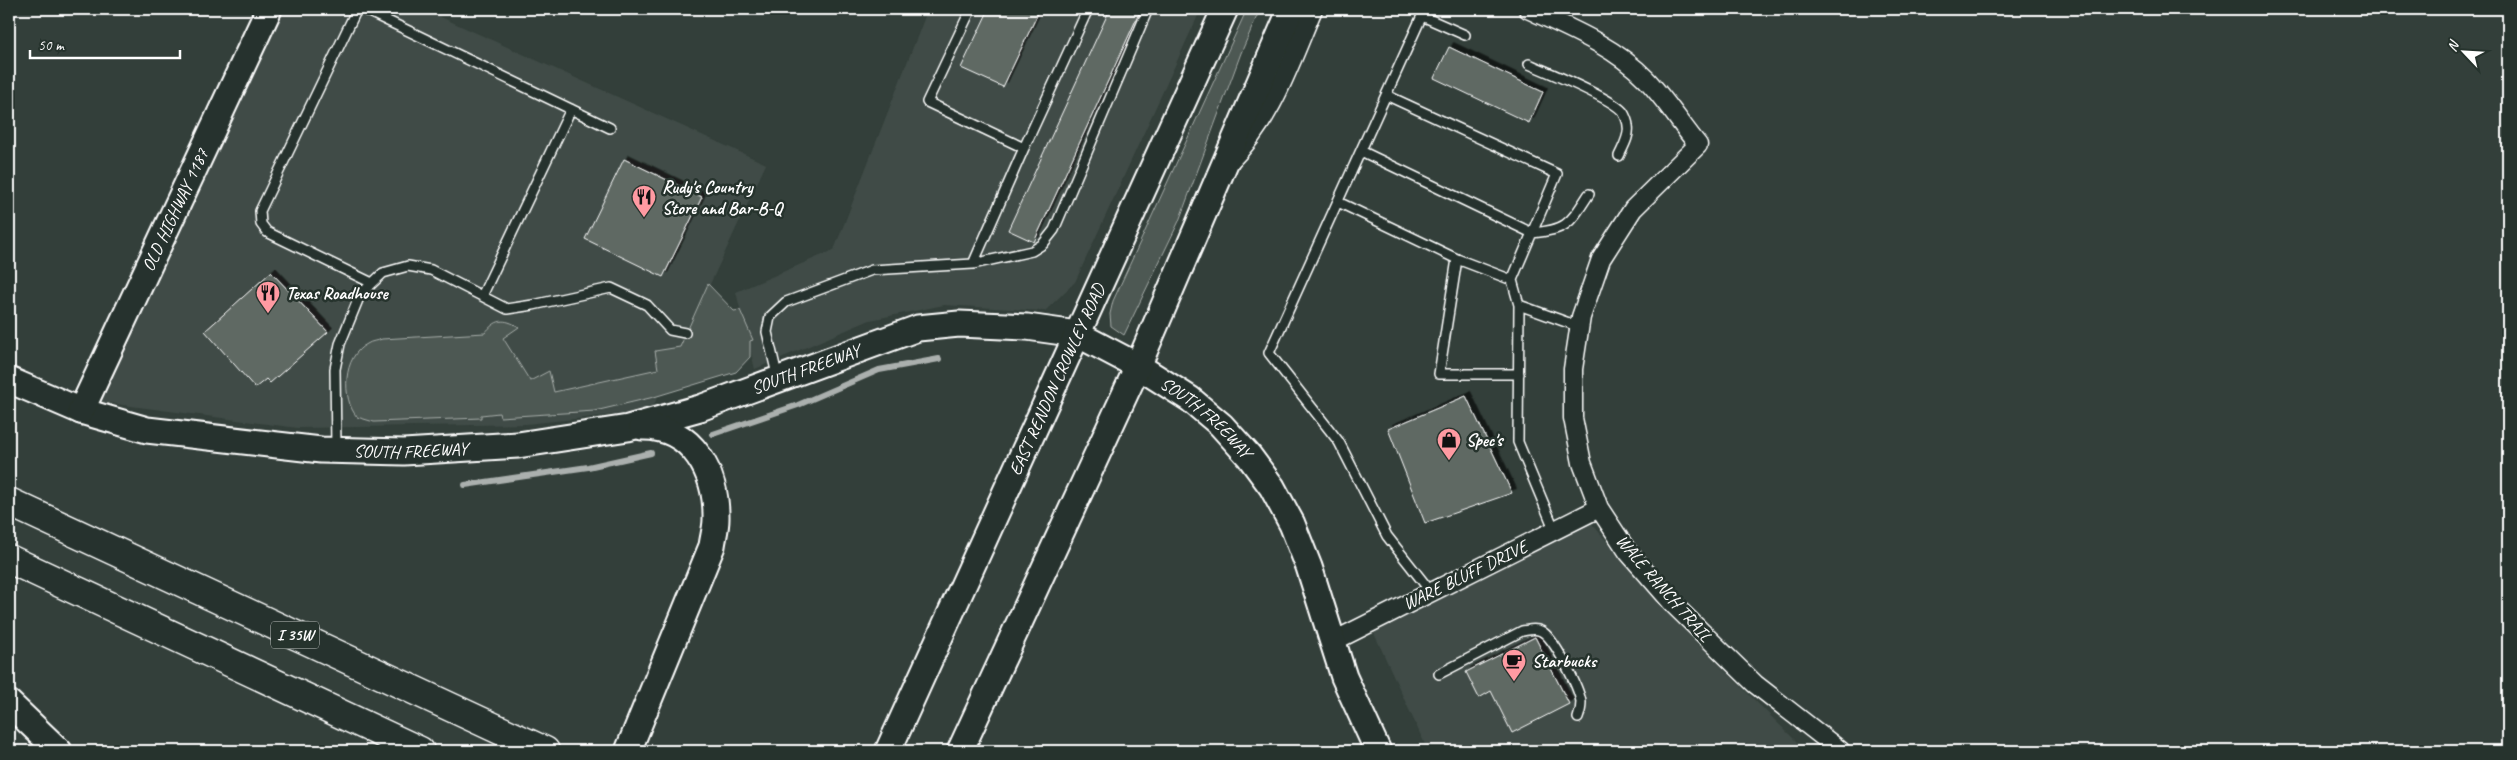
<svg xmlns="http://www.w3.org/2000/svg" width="2517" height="760" font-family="Caveat,sans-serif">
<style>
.built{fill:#404c47}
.green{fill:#4d5853;stroke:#a6aca9}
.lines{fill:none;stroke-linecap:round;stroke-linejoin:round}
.stream{stroke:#abb0ae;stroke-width:6}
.building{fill:#5f6964;stroke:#fff;filter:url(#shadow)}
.lane-casing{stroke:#fff;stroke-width:12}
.street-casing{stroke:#fff;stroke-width:21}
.secondary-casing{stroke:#fff;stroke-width:29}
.highway-casing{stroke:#fff;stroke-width:31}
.lane{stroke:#26332d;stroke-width:9}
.street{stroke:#26332d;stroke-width:18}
.secondary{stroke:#26332d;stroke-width:25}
.highway{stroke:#26332d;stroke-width:28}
.labels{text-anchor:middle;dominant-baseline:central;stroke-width:5;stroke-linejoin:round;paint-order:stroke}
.shield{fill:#26332d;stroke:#bec2c0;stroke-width:1}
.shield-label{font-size:16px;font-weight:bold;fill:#fff}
.poi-label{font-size:18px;font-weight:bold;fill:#fff;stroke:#26332d;text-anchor:start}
.street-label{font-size:18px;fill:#fff;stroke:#26332d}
</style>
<defs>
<filter id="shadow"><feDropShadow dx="4.5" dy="-4.5" stdDeviation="0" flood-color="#0009"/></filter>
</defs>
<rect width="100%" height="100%" fill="#333f3a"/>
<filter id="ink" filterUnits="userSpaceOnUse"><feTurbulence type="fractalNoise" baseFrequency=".02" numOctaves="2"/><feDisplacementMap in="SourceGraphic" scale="10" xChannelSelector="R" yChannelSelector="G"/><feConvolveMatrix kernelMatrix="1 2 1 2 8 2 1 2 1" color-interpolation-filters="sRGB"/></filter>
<g filter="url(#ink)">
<path class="built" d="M283,9H423L766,164L651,411L526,424L298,428L101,402Z
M928,9H1201L1075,282L1045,311L944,305L870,320L755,369L736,292L834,250Z
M1592,524L1681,627L1806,751H1428L1373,631Z"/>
<path class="green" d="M1247,9H1260L1241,53L1179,221L1124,335L1111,326L1110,314L1113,301Z
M708,284L734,311L740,310L753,340L750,341V357L736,372L654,397L595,411L500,417L499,413L481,415V418L374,422L357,417C341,398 343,356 367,344C371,341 377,341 382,339L485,333C496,319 504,318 519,327L503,338L530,381L549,371L554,392L658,369L655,351L680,347Z"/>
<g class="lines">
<path class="stream" d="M713,434L798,405L879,370L939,359
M465,485L588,467L651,453"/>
</g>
<path class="building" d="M989,9H1040L1003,87L961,68Z
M1110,9H1141L1034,242L1008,230Z
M1449,47L1543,92L1529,123L1434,78Z
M624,159L702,197L663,277L585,239Z
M271,272L328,332L270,383L266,379L255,388L205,331Z
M1466,396L1512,493L1425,523L1388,429Z
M1535,637L1569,704L1512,733L1491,691L1479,698L1466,672Z"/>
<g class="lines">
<defs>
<path id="lane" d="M357,9L260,211L261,224L267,232L372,283
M363,9L610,128
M1425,9L1269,353L1339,442L1387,536L1431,592
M1422,16L1465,35
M1529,64C1548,72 1612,98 1623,112C1625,115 1628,122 1628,126C1630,136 1623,147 1619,156
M1386,95L1557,174L1512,280
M1024,148L1088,9
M1361,151L1532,233C1568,230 1570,223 1589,194
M1338,202L1457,259
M973,264L1032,251L1043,244L1054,230L1148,9
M482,296L571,109
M1519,305L1518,442L1555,531
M1519,374H1439L1457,259L1512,280L1519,305L1580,327
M778,379L767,332L770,317L786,302L872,270L973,264L1024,148L927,102L971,9
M336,448L335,369L340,344L360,295L383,273L408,266L431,270L507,309L533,305L611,288L647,305L670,330L685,333
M1439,674L1522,631C1529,630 1535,628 1541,631C1554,637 1579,688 1581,702C1581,708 1580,713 1578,718"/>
<path id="street" d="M1528,9C1569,28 1614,46 1646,79C1665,99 1681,124 1698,145L1633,209L1601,259L1581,317L1573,369V418L1582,463L1599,508L1628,552L1675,606L1755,684L1841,751
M1229,162C1273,118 1289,65 1313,9
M1332,642L1599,508"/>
<g id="secondary">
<path id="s1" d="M9,380L81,411L147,430L321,450L404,452L518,445L628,428L700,408L918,328L959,324L1027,327L1077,334L1138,366L1190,399L1221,425L1249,456L1272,487L1292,524L1309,567L1344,677L1378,751"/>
<path id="s2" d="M81,411L269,9"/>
<path d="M9,703L59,751"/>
<path d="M628,751L712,546C713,538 716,528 716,519C717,474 693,426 642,427"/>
<path id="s3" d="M888,751L1225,9"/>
<path d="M960,751L1138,366L1291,9"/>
</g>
<path id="highway" d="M9,502L545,751
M9,559L420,751"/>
</defs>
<use href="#lane" class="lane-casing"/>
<use href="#street" class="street-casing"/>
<use href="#secondary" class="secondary-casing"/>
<use href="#highway" class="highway-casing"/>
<use href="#lane" class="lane"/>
<use href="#street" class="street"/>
<use href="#secondary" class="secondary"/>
<use href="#highway" class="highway"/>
</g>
</g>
<defs>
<symbol id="restaurant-pin" viewBox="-11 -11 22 30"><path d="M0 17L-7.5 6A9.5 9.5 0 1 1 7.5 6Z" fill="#ff9aa2" stroke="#26332d"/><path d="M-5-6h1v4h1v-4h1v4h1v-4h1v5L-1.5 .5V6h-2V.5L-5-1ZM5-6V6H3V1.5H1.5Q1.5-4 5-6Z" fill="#111"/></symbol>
<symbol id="shop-pin" viewBox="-11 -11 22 30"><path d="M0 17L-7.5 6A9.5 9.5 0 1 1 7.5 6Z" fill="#ff9aa2" stroke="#26332d"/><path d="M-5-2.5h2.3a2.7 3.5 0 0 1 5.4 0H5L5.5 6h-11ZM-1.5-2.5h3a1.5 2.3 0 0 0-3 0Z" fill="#111"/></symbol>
<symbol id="cafe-pin" viewBox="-11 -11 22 30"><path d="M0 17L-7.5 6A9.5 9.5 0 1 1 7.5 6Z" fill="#ff9aa2" stroke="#26332d"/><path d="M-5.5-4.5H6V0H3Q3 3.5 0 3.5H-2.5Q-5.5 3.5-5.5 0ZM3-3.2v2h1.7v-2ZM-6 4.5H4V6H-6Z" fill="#111"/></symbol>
</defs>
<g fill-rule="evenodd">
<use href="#restaurant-pin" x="630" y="183" width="28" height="38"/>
<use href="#restaurant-pin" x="254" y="279" width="28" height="38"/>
<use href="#shop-pin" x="1435" y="426" width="28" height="38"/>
<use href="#cafe-pin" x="1500" y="647" width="28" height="38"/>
</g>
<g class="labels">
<rect class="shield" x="271" y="621.5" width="48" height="27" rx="4"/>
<g class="shield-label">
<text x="295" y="635">I 35W</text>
</g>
<g class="poi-label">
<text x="662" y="187">Rudy's Country<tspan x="662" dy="21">Store and Bar-B-Q</tspan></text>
<text x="286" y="293">Texas Roadhouse</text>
<text x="1466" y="440">Spec's</text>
<text x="1532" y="661">Starbucks</text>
</g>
<g class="street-label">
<text stroke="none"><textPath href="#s2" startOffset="222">OLD HIGHWAY 1187</textPath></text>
<text stroke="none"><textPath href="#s1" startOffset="818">SOUTH FREEWAY</textPath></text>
<text stroke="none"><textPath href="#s3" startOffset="408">EAST RENDON CROWLEY ROAD</textPath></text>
<text stroke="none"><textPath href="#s1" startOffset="1252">SOUTH FREEWAY</textPath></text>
<text stroke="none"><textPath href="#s1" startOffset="412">SOUTH FREEWAY</textPath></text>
<text transform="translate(1465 575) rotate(-26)">WARE BLUFF DRIVE</text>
<text transform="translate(1664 588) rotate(49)">WALE RANCH TRAIL</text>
</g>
</g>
<rect width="2517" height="760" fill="none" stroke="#26332d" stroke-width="30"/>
<rect x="15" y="15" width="2487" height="730" fill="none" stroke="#fff" stroke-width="2" filter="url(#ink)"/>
<g transform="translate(2464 52) rotate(295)" stroke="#26332d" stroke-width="4" paint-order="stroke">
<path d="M0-4L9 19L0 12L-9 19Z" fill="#ffffff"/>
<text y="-8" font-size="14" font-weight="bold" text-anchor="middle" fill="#ffffff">N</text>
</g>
<path d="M30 50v8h150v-8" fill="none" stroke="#ffffff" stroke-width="2.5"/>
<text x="38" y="50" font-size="15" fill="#ffffff" stroke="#26332d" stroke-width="4" paint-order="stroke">50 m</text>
</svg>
